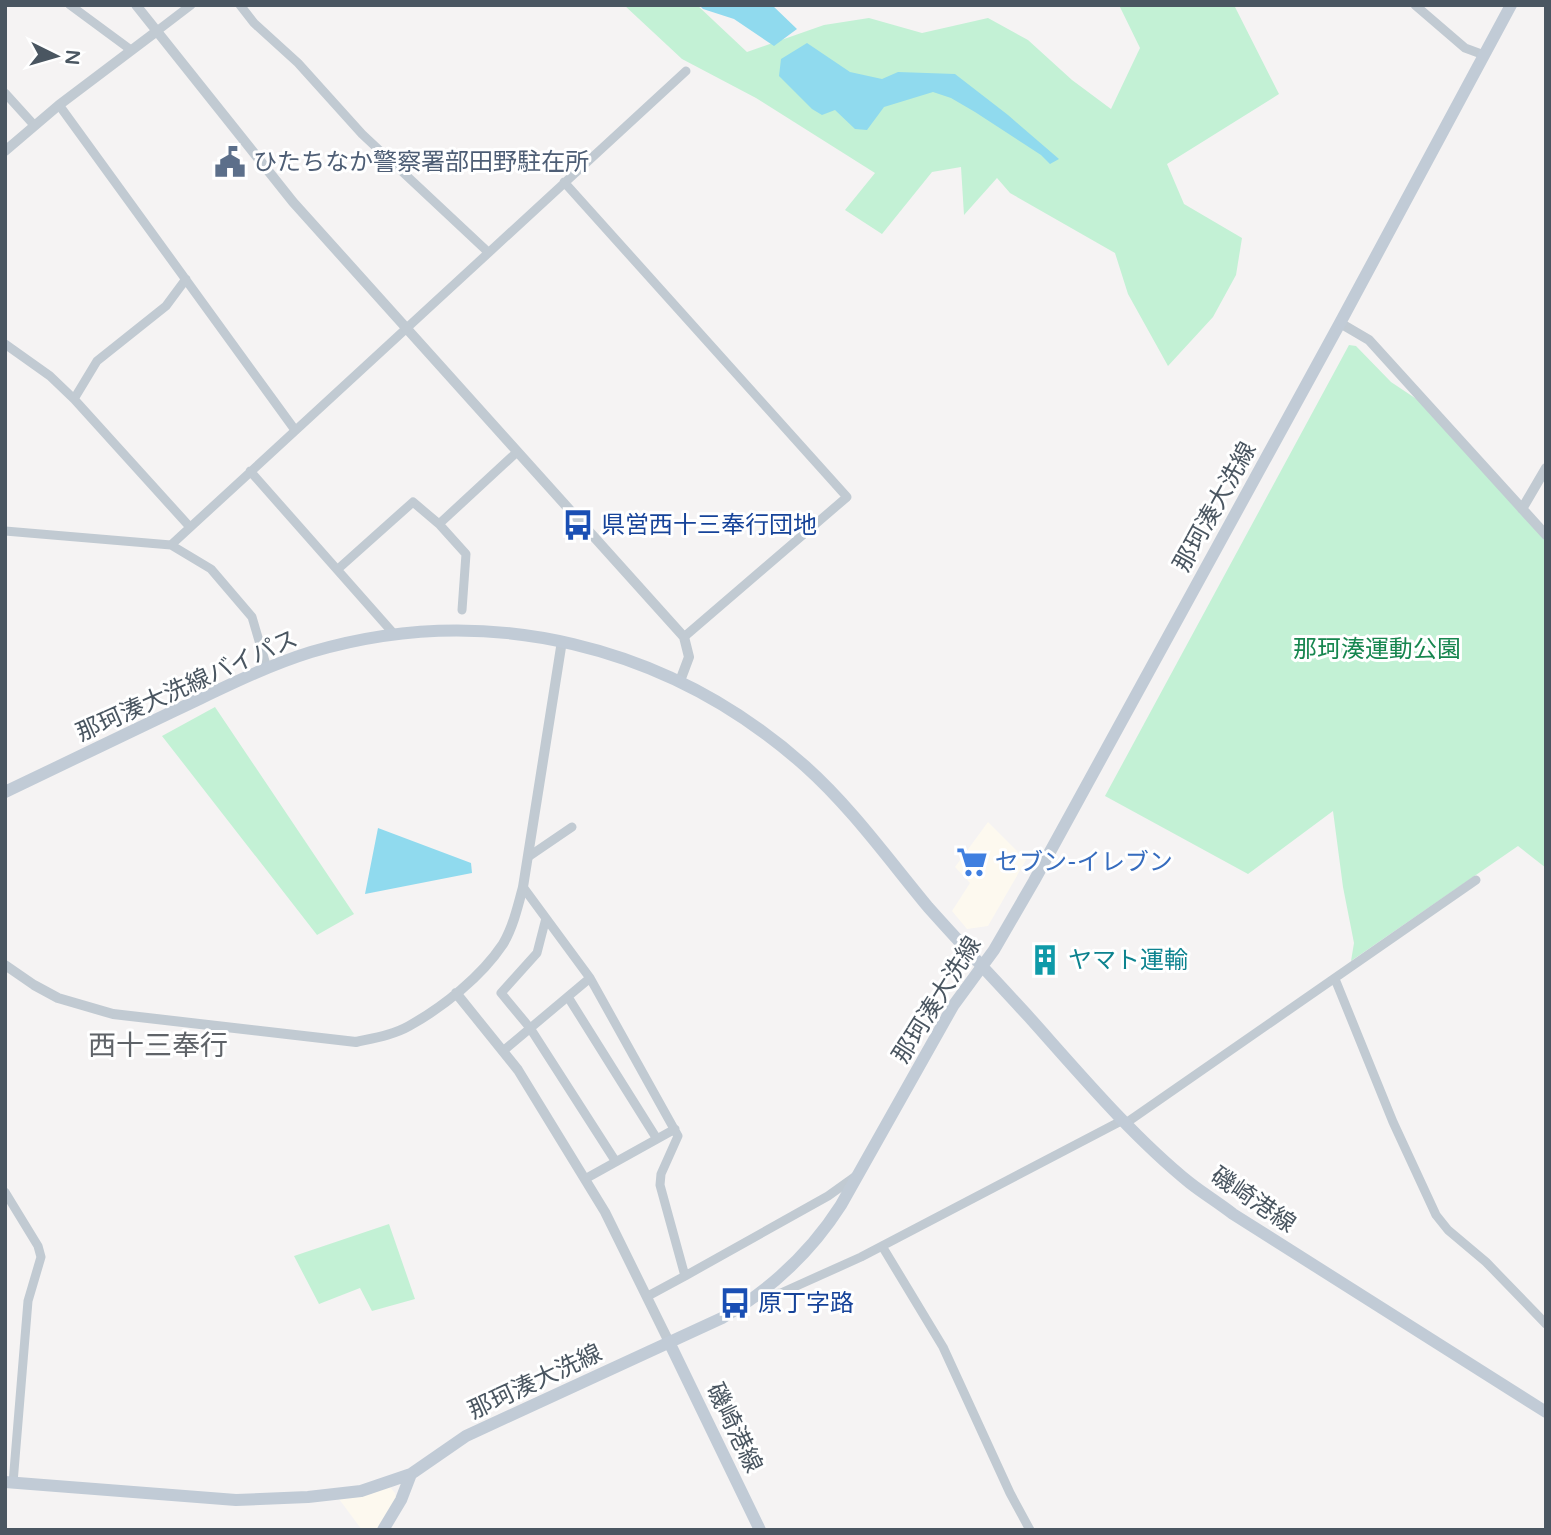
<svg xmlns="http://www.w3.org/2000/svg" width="1551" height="1535" font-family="'Varela Round','Noto Sans JP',sans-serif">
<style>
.commercial{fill:#fdf9ef}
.green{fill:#c3f1d5}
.water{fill:#90daee}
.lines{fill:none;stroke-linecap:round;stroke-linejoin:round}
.minor{stroke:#c1cad2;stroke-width:9}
.tertiary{stroke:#c1cad2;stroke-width:10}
.secondary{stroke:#c1cbd6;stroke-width:12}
.labels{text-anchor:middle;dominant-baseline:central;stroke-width:6;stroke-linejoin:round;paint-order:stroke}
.service-label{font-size:24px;fill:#4e5e75;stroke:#fff;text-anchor:start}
.street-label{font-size:24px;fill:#4a5661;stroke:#fff}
.transit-label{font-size:24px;fill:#164399;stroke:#fff;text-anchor:start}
.park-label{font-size:24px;fill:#17864f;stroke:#fff}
.shop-label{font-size:24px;fill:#366cbe;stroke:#fff;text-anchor:start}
.culture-label{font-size:24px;fill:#0d838f;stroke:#fff;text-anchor:start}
.quarter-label{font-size:28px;fill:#5f6368;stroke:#fff}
</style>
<rect width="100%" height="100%" fill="#f5f3f3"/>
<path class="commercial" d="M988,822L1026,860L988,926L967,929L952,911L970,883L955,867Z
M390,1487L395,1493L396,1498L377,1530H362L339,1499Z"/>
<path class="green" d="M624,5H697L747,52L824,25L869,18L922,33L988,18L1028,40L1072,80L1111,109L1140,48L1119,5H1234L1279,94L1167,164L1184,204L1242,238L1236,275L1213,317L1168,366L1128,294L1115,253L1010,193L997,178L964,215L961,167L932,172L882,234L845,210L875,173L756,98L682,59Z
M1349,345L1356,346L1391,382L1427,406L1546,535V868L1518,846L1351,961L1354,943L1343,887L1333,811L1248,874L1105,796Z
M215,707L354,914L317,935L162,736Z
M389,1224L415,1299L372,1311L360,1288L319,1304L294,1256Z"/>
<path class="water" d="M699,5H772L797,29L774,46L734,19L703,9Z
M807,43L850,72L882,79L898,72L955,74L1008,115L1059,159L1050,164L1041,155L975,112L951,98L933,92L884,107L867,130L855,129L835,110L822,115L812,109L779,76L781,59Z
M378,828L471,863L472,873L365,894Z"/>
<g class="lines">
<path class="minor" d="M70,5L131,50
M240,5L254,23L298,63L362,134L488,252
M1415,5L1465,48L1484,55
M157,31L191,5
M5,93L34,125
M59,105L295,430
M564,182L847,497L684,637
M5,344L50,376L74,399L189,526
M74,399L97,361L166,306L186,279
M250,471L394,634
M439,524L466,554L462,610
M5,531L171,545L686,71
M171,545L211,569L252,617L267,668
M338,569L413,502L439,524L517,452
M528,857L572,827
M523,887L590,978L678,1136L661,1174L660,1185L685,1276L648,1296
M546,918L537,953L501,993L530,1028L616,1162
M1335,979L1393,1122L1436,1215L1448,1230L1486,1262L1546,1324
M568,997L657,1139
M503,1051L590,978
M1126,1123L1476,880
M585,1179L675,1129
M5,1192L38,1246L41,1257L28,1301L13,1483
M882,1246L943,1347L1010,1493L1030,1530
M685,1276L828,1196L856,1176
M755,1297L781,1293L861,1257L1123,1120"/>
<path class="tertiary" d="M136,5L293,202L684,637L689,657L680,681
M5,151L59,105L157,31
M1340,323L1369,340L1546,535
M1522,509L1546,468
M5,965L34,985L58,998L113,1014L356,1042C374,1038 393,1035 409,1026C443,1007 481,977 503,944C513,927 518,906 523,887L562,641
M456,993L518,1070L605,1212L670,1344"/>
<path class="secondary" d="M5,792C61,765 118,738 174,711C219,690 263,667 311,652C487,600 669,645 805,766C851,807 889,860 928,907C961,944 995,980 1029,1017C1079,1073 1132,1136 1190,1183C1204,1194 1219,1203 1233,1214L1546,1412
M670,1344L760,1530
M5,1482L236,1500L308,1497L361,1491L411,1474L466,1436L722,1318C770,1290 811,1252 841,1205L953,1006L994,950L1034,881L1340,323L1511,5
M383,1530L401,1500L411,1474"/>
</g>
<defs>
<symbol id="civic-bare" viewBox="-9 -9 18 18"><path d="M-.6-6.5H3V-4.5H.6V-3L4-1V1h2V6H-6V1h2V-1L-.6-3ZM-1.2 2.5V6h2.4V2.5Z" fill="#5c6f8a" stroke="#fff" stroke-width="2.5" paint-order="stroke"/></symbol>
<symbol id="bus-bare" viewBox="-9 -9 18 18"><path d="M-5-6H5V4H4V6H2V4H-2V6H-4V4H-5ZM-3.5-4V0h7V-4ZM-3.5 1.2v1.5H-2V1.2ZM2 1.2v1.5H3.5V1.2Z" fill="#1a4fb4" stroke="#fff" stroke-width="2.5" paint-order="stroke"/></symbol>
<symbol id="supermarket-bare" viewBox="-9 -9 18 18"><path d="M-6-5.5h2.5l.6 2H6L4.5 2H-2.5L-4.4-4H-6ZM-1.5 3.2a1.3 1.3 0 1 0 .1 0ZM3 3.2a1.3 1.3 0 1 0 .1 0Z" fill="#3f7fe0" stroke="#fff" stroke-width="2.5" paint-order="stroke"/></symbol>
<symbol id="building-bare" viewBox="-9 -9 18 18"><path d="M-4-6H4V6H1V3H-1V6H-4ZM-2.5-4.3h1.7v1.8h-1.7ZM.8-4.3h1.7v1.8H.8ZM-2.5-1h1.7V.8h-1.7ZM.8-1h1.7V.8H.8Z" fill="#0f9aa8" stroke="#fff" stroke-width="2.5" paint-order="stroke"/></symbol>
</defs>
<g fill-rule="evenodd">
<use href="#civic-bare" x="208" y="140" width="44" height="44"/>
<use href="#bus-bare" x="556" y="503" width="44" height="44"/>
<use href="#supermarket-bare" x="950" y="840" width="44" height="44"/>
<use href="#building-bare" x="1023" y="938" width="44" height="44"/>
<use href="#bus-bare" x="713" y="1281" width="44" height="44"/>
</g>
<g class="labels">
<g class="service-label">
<text x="253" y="162">ひたちなか警察署部田野駐在所</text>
</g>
<g class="street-label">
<text transform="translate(1215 507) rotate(-61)">那珂湊大洗線</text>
<text transform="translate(187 686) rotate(-24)">那珂湊大洗線バイパス</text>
<text transform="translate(937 1000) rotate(-58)">那珂湊大洗線</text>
<text transform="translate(1253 1200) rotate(34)">磯崎港線</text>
<text transform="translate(535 1382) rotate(-25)">那珂湊大洗線</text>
<text transform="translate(734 1428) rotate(64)">磯崎港線</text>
</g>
<g class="transit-label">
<text x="601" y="525">県営西十三奉行団地</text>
<text x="758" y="1303">原丁字路</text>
</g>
<g class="park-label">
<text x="1377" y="649">那珂湊運動公園</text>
</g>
<g class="shop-label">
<text x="995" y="862">セブン-イレブン</text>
</g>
<g class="culture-label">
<text x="1068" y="960">ヤマト運輸</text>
</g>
<g class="quarter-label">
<text x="158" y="1046">西十三奉行</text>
</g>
</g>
<rect width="1551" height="1535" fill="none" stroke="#4a5661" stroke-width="14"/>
<g transform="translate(56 56) rotate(95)" stroke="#ffffff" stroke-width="5" paint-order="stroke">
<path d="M0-5L12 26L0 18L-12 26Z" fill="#4a5661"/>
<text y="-10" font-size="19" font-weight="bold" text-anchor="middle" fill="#4a5661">N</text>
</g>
</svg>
